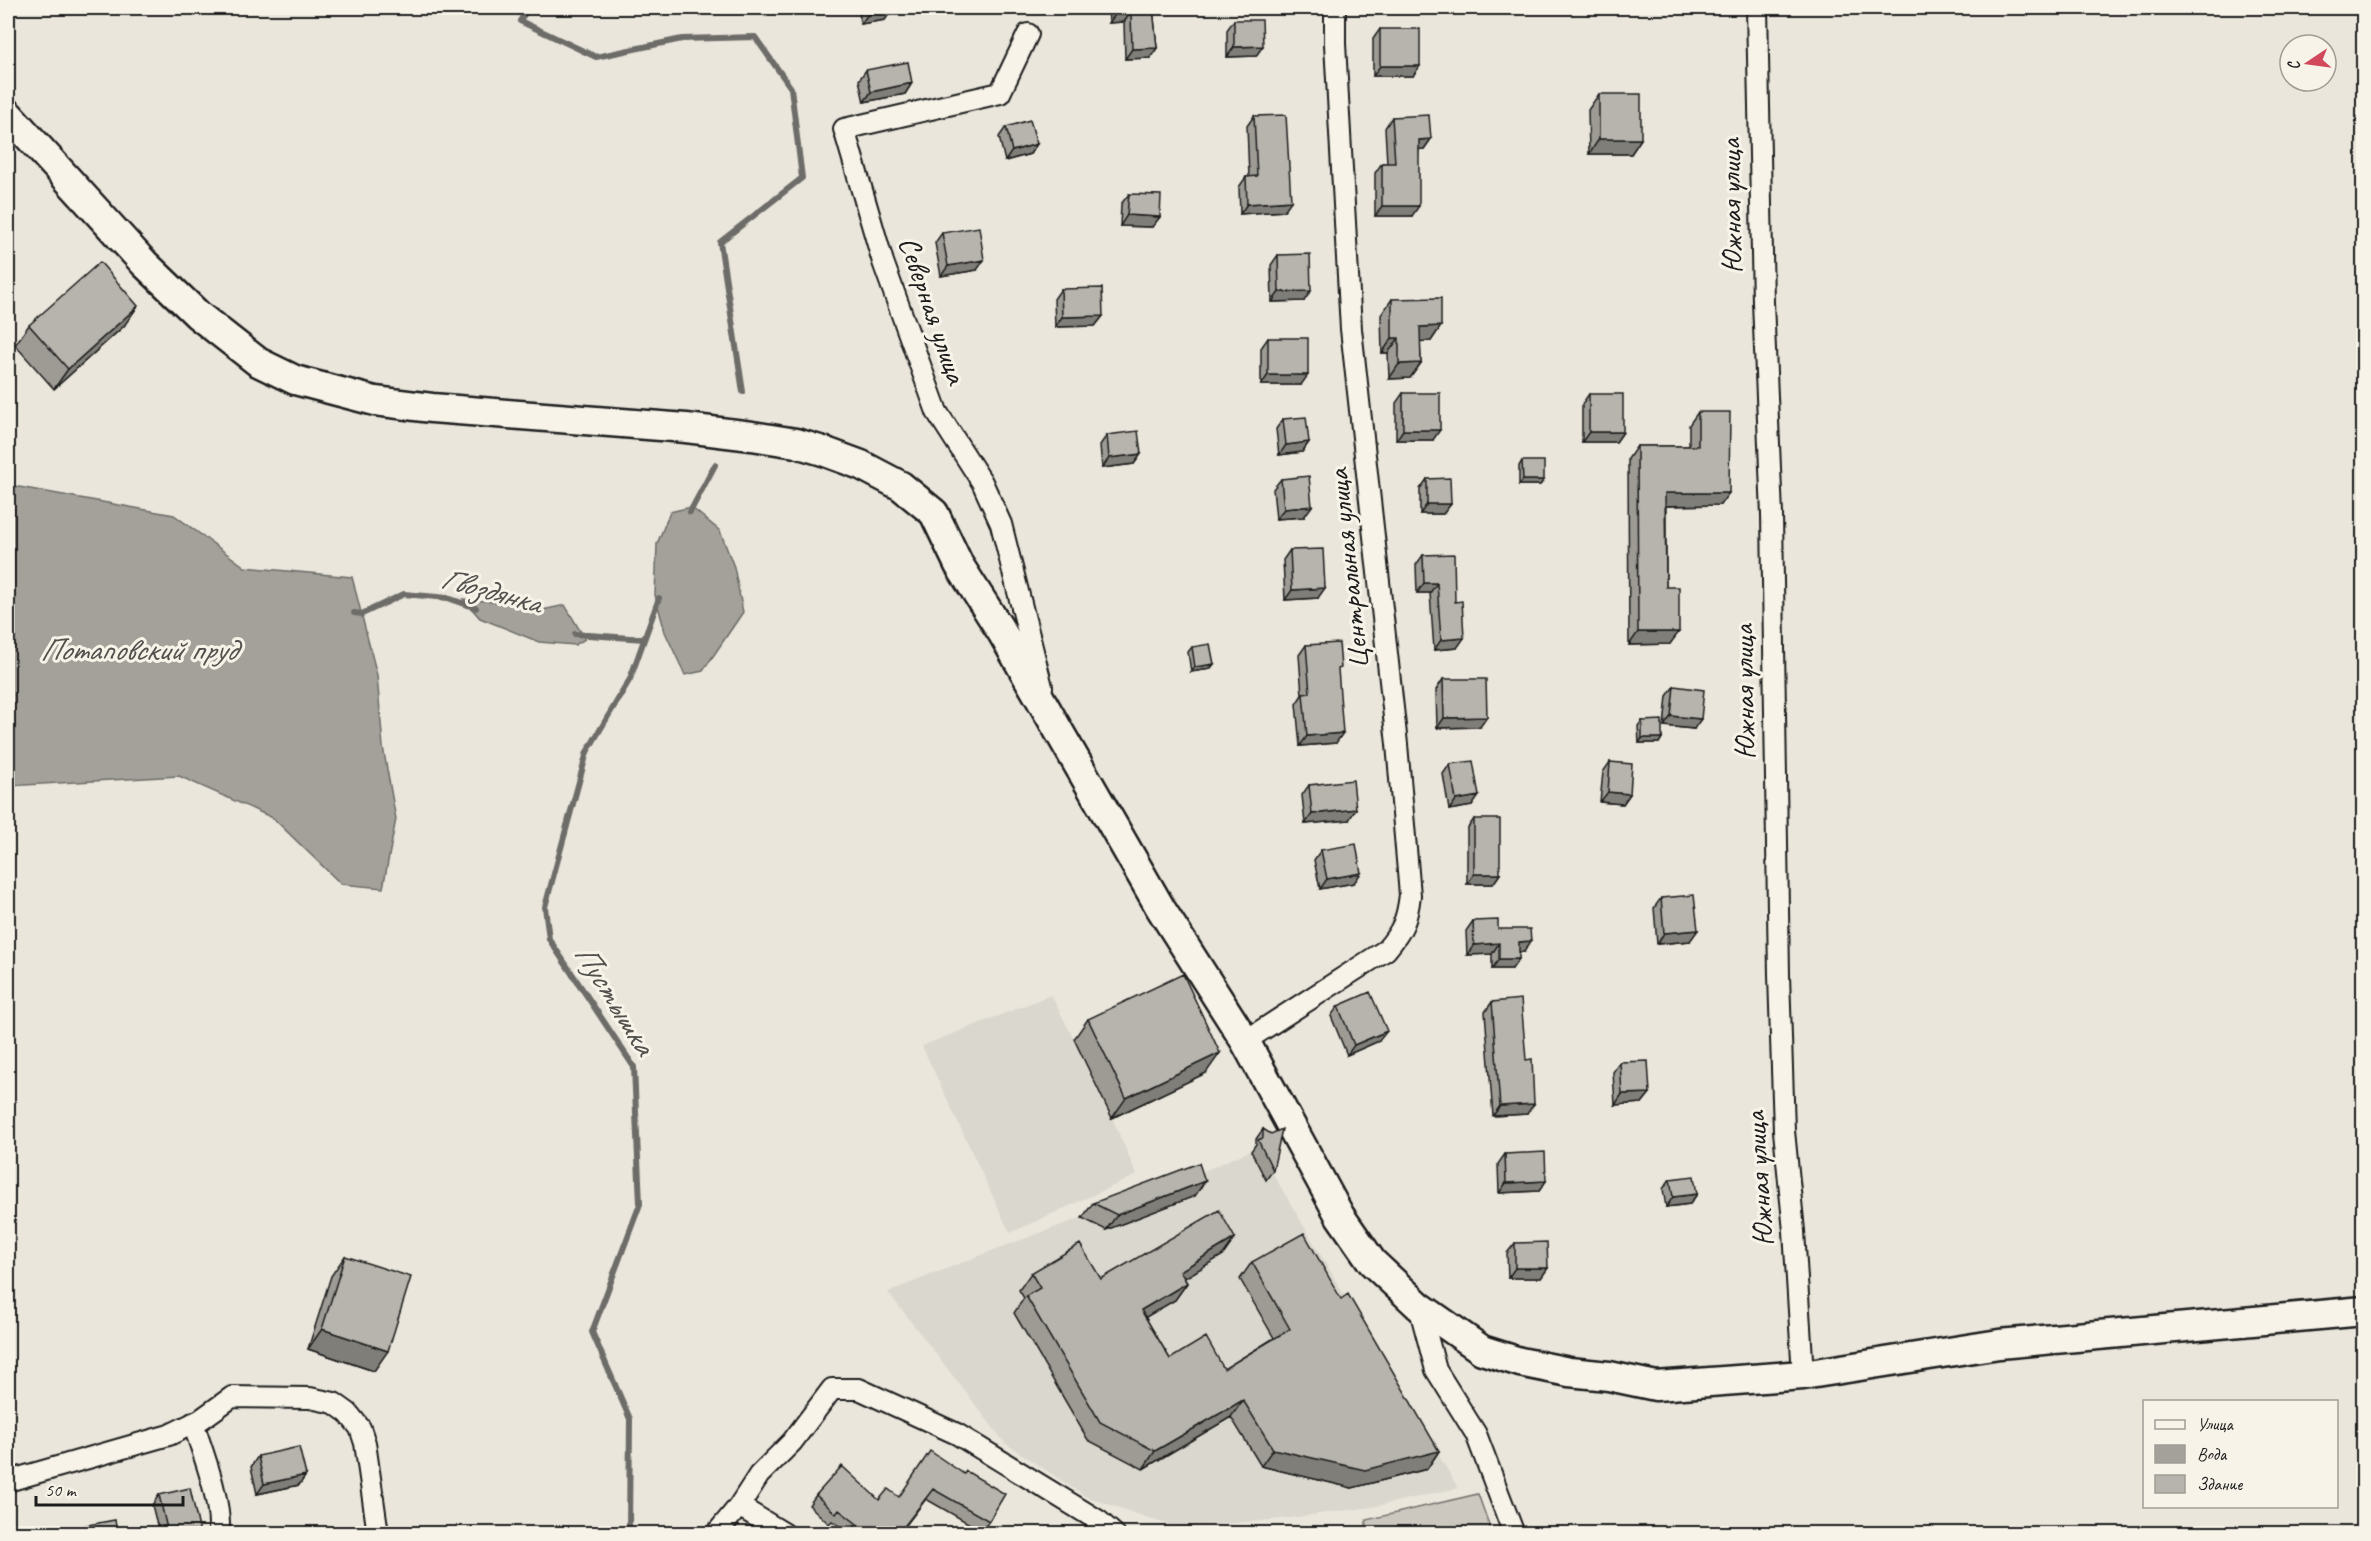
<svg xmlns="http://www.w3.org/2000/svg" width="2371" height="1541" font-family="Caveat,sans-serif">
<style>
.built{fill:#dad7ce}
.green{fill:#ccc8c0;stroke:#74726e;stroke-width:1.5}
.water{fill:#a3a19a;stroke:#6d6c68;stroke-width:1.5}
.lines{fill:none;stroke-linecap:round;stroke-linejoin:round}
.stream{stroke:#6d6c68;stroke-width:6}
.minor-casing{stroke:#1c1c1c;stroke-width:24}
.secondary-casing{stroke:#1c1c1c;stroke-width:33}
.minor{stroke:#f7f3e8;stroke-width:20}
.secondary{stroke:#f7f3e8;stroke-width:28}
.wall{fill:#9d9b94;stroke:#1c1c1c;stroke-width:1.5}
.shaded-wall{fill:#7f7e78;stroke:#1c1c1c;stroke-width:1.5}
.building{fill:#b6b4ac;stroke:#1c1c1c;stroke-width:1.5}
.labels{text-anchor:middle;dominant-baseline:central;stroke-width:6;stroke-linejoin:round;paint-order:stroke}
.street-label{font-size:30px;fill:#1c1c1c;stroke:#f7f3e8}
.water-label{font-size:32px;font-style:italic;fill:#52514e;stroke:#f7f3e8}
</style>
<rect width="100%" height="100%" fill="#eae6dc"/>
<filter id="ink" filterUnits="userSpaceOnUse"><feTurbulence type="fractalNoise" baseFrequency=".0167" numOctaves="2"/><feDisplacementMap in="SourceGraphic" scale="12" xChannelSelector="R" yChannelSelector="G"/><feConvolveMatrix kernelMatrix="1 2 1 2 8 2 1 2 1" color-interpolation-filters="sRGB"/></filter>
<g filter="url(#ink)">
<path class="built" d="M1051,995L1074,1039L1206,1073L1112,1118L1137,1175L1010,1233L922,1046Z
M1256,1148L1269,1167L1458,1488L1372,1507L1281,1519L1177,1528L1085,1496L1005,1443L888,1292L994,1250L1188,1178Z"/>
<path class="green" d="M1478,1494L1492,1533H1366V1520Z"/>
<path class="water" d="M8,485L174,515L245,567L352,577L377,675L383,747L396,819L383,888L341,884L273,818L179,776L8,786Z
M691,507L720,531L734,567L743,612L703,671L685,675L665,632L655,595L657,544L670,512Z
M463,599L507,603L538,611L565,605L585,639L575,645L539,642L480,618Z"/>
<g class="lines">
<path class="stream" d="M528,8L520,21L596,57L682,39L755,37L791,88L802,178L720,242L743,392
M690,512L715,465
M354,613L362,614L404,594L448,598L476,608
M575,634L644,639
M626,1534L629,1529L630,1419L592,1332L640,1204L634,1067L549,939L545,907L587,752L630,679L659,598"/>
<defs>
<path id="minor" d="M1757,8L1763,302L1772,515L1779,975L1784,1131L1794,1231L1803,1375
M1028,34L1000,93L844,129L883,262L937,412L982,482L1001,524L1042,687
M1245,1041L1386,950C1403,930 1407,920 1410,895L1397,744L1351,329L1335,44V8
M1419,1306L1436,1370L1476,1434L1514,1534
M193,1423C204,1456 221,1499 219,1534
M8,1481L169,1435L200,1420L232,1397L310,1398L334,1403L348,1413L360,1428L365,1443L378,1534
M739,1506L785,1534
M716,1534L739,1506L759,1475L792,1442L832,1389H859L957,1434L1099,1521L1114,1534"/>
<path id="secondary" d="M8,114L144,263L198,315L258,362L295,380L375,401L432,408L686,428L752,436L796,443L823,451L861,465L901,486L934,513L959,565L1003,634L1161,909L1245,1041L1340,1216L1372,1262L1419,1306L1482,1350L1520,1362L1569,1372L1609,1376L1656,1386L1803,1375L1999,1344L2364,1311"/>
</defs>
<use href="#minor" class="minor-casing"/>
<use href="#secondary" class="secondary-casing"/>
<use href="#minor" class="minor"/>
<use href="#secondary" class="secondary"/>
</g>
<path class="wall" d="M858,8H892L885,20L861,24Z
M1108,8H1153L1157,48L1150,58L1125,59L1124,22L1109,23Z
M1234,20L1256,56L1227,57V30Z
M1380,29L1413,76H1373V39Z
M866,70L912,83L905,94L864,102L859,80Z
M1599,94L1641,139L1631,154H1589L1588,110Z
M1254,116L1284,211L1240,214L1239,187L1246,177H1249L1247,126Z
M1392,117L1431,139L1424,149H1419L1412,216H1375V173L1382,163H1387L1385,128Z
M1006,127L1037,144L1030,154L1005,161L999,137Z
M1129,194L1160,217L1152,227L1120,226L1121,204Z
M942,233L977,270L941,276L935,243Z
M1278,255L1304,301L1272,302L1271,265Z
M1061,289L1103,316L1095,326L1055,327L1054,299Z
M1392,299L1441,326L1431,341H1420L1421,363L1410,378L1389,379L1388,353H1382L1381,315Z
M29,325L124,326L54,389L15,345Z
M1268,338L1301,385H1261V348Z
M1403,393L1433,440H1396V403Z
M1589,394L1623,432L1616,442H1582V404Z
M1698,412L1720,505L1666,506V587L1670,644L1629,645L1628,459L1637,446H1689V425Z
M1283,419L1309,442L1302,452L1279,455L1276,429Z
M1107,435L1141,454L1134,464L1102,468L1100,445Z
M1522,461L1544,480L1540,485H1519V466Z
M1281,479L1304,517L1276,519L1273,489Z
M1427,479L1451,504L1443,514H1420V489Z
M1290,550L1318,598L1285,600L1283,560Z
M1423,555L1455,602L1457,648L1434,650L1430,593H1417L1416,565Z
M1306,645L1338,672L1336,743L1300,746L1296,704L1302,695L1299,655Z
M1192,647L1214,664L1210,669L1191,672L1188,652Z
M1443,679L1480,727L1437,728L1436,690Z
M1674,686L1694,729L1664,726L1667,696Z
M1642,721L1662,738L1659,743H1639L1638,726Z
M1610,762L1630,794L1623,804L1600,802L1603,772Z
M1450,764L1472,806L1449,810L1443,774Z
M1309,785L1349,820L1305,824L1302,795Z
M1474,819L1500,874L1493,884H1467V829Z
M1321,850L1354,883L1320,889L1314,860Z
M1661,898L1690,941L1657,944L1654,908Z
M1473,921L1498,929L1524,952H1519L1512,969H1492V954L1467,955L1466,931Z
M1492,1002L1527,1114L1493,1116L1485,1012Z
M1338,1006L1379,1041L1347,1055L1331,1016Z
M1088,1019L1206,1073L1112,1118L1074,1039Z
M1620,1062L1650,1093L1642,1103L1615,1105L1613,1072Z
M1263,1129L1273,1170L1266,1180L1251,1151L1256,1144V1139Z
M1505,1154L1546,1181L1539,1191L1499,1193L1498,1164Z
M1670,1179L1697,1194L1690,1204L1666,1207L1663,1189Z
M1205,1181L1195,1196L1106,1230L1082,1218L1093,1203Z
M1235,1238L1223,1255L1184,1278L1187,1283L1175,1300L1145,1317L1170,1359L1224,1369L1274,1338L1240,1279L1252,1262L1341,1299L1439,1451L1427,1469L1352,1488L1261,1466L1231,1417L1143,1469L1088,1440L1014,1313L1024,1298L1019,1290L1031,1273L1101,1279Z
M1515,1243L1548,1268L1541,1278H1508L1507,1253Z
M345,1256L374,1371L308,1349L331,1276Z
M258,1456L306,1475L299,1485L257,1494L251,1467Z
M964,1474L989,1521L982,1531L926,1499L900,1533H849L832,1521L829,1524L809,1505L816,1495L879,1500L899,1497Z
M159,1495L200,1533H159L152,1505Z
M82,1526L117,1533H77Z"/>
<path class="shaded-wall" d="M892,10L885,20L861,24L868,14Z
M1131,12L1124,22L1109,23L1116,13Z
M1263,46L1256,56L1227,57L1234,47Z
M1157,48L1150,58L1125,59L1132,49Z
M1380,66H1420L1413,76H1373Z
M912,83L905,94L864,102L871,92Z
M1431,139L1424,149L1412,150L1419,140Z
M1599,139H1641L1631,154H1589Z
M1037,144L1030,154L1005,161L1012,151Z
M1291,201L1284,211L1240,214L1247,204Z
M1382,206H1419L1412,216H1375Z
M1127,215L1160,217L1152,227L1120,226Z
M984,260L977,270L941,276L948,266Z
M1311,291L1304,301L1272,302L1279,292Z
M138,306L124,326L54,389L68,369Z
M1103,316L1095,326L1055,327L1062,317Z
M1441,326L1431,341L1409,342L1420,327Z
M1392,338H1399L1388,353H1382Z
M1421,363L1410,378L1389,379L1399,364Z
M1268,375H1308L1301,385H1261Z
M1403,430H1440L1433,440H1396Z
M1589,432H1623L1616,442H1582Z
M1309,442L1302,452L1279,455L1286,445Z
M1141,454L1134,464L1102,468L1109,458Z
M1523,480H1544L1540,485H1519Z
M1665,493H1729L1720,505L1657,506Z
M1427,504H1451L1443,514H1420Z
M1312,506L1304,517L1276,519L1284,509Z
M1424,583H1437L1430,593H1417Z
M1325,588L1318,598L1285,600L1292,590Z
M1638,632H1679L1670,644L1629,645Z
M1464,638L1457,648L1434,650L1441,640Z
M1214,664L1210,669L1191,672L1195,667Z
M1671,716L1701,719L1694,729L1664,726Z
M1487,717L1480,727L1437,728L1444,718Z
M1343,733L1336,743L1300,746L1307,736Z
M1642,738H1662L1659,743H1639Z
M1608,792L1630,794L1623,804L1600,802Z
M1479,796L1472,806L1449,810L1456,800Z
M1356,809L1349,820L1305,824L1312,814Z
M1361,873L1354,883L1320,889L1327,879Z
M1474,874H1500L1493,884H1467Z
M1698,930L1690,941L1657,944L1664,933Z
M1531,941L1524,952H1512L1519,942Z
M1499,943L1492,954L1467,955L1474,945Z
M1499,959H1519L1512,969H1492Z
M1387,1031L1379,1041L1347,1055L1354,1045Z
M1220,1053L1206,1073L1112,1118L1126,1098Z
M1650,1093L1642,1103L1615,1105L1622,1094Z
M1534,1104L1527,1114L1493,1116L1500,1106Z
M1205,1181L1195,1196L1106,1230L1117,1215Z
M1546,1181L1539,1191L1499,1193L1506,1183Z
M1697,1194L1690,1204L1666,1207L1673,1197Z
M1235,1238L1223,1255L1168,1288L1180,1271Z
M1515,1268H1548L1541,1278H1508Z
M1187,1283L1175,1300L1129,1327L1141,1310Z
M322,1329L388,1351L374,1371L308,1349Z
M1243,1400L1231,1417L1143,1469L1155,1451Z
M1273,1449L1439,1451L1427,1469L1352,1488L1261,1466Z
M306,1475L299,1485L257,1494L264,1484Z"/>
<path class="building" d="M867,8H892V10L868,14Z
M1115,8H1153L1157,48L1132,49L1131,12L1116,13Z
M1234,20H1262L1263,46L1234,47Z
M1380,29H1420V66H1380Z
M908,62L912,83L871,92L866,70Z
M1599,94H1641V139H1599Z
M1286,115L1291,201L1247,204L1246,177L1257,176L1254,116Z
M1429,115L1431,139L1419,140V206H1382V163H1395L1392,117Z
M1030,120L1037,144L1012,151L1006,127Z
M1129,194L1161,195L1160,217L1127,215Z
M979,227L984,260L948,266L942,233Z
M1310,254L1311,291L1279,292L1278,255Z
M100,262L138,306L68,369L29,325Z
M1102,288L1103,316L1062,317L1061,289Z
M1441,298V326L1420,327L1421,363L1399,364V338H1392V299Z
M1268,338H1308V375H1268Z
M1403,393H1440V430H1403Z
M1589,394H1623V432H1589Z
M1698,412H1730L1729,493H1665L1666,587H1679V632H1638L1637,446H1698Z
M1306,417L1309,442L1286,445L1283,419Z
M1138,431L1141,454L1109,458L1107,435Z
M1522,461H1544V480H1523Z
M1309,476L1312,506L1284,509L1281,479Z
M1450,478L1451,504H1427V479Z
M1323,549L1325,588L1292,590L1290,550Z
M1454,554L1455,602L1462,601L1464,638L1441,640L1437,583H1424L1423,555Z
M1339,643L1341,668L1338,669L1343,733L1307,736L1303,694L1310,693L1306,645Z
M1210,644L1214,664L1195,667L1192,647Z
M1443,679H1486L1487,717L1444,718Z
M1674,686L1704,690L1701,719L1671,716Z
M1662,720V738H1642V721Z
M1473,761L1479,796L1456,800L1450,764Z
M1610,762L1632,764L1630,794L1608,792Z
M1353,780L1356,809L1312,814L1309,785Z
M1474,819H1500V874H1474Z
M1356,844L1361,873L1327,879L1321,850Z
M1694,895L1698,930L1664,933L1661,898Z
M1498,920V929H1530L1531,941L1519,942V959H1499V943L1474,945L1473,921Z
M1183,974L1220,1053L1126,1098L1088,1019Z
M1370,992L1387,1031L1354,1045L1338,1006Z
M1521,999L1526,1060L1532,1059L1534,1104L1500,1106L1492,1002Z
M1648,1061L1650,1093L1622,1094L1620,1062Z
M1263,1129L1271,1134L1282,1129L1273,1170L1258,1140L1263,1138Z
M1545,1152L1546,1181L1506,1183L1505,1154Z
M1199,1163L1205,1181L1117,1215L1093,1203Z
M1694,1176L1697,1194L1673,1197L1670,1179Z
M1219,1210L1235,1238L1180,1271L1187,1283L1141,1310L1170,1359L1206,1337L1224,1369L1290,1329L1252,1262L1304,1233L1341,1299L1348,1294L1439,1451L1365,1470L1273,1449L1243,1400L1155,1451L1100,1422L1026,1296L1040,1288L1031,1273L1080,1244L1101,1279Z
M1547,1242L1548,1268H1515V1243Z
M345,1256L411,1277L388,1351L322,1329Z
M299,1447L306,1475L264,1484L258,1456Z
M930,1451L964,1474L966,1471L1005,1494L989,1521L933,1489L899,1533H869L839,1510L836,1514L816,1495L842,1466L879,1500L888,1489L899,1497Z
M190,1488L200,1533H168L159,1495Z
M115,1520L117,1533H84L82,1526Z
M775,1530L781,1533H773Z"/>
</g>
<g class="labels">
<g class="street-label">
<text transform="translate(1731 206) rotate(-91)">Южная улица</text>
<text transform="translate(933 310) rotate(71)">Северная улица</text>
<text transform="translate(1348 569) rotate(-96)">Центральная улица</text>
<text transform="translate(1744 692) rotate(-91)">Южная улица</text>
<text transform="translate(1759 1179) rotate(-94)">Южная улица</text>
</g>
<g class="water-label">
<text transform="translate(491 590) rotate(15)">Гвоздянка</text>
<text x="138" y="649">Потаповский пруд</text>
<text transform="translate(615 999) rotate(58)">Пустышка</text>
</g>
</g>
<rect width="2371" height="1541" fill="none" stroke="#f7f3e8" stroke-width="30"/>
<rect x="15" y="15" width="2341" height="1511" fill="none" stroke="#1c1c1c" stroke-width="2" filter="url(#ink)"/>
<rect x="2143" y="1400" width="195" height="108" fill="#f7f3e8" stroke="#9f9d96" stroke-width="1.5"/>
<rect x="2155" y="1420" width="30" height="9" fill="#f7f3e8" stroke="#9f9d96" stroke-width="1.5"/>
<text x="2197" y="1430" font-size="18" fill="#1c1c1c">Улица</text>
<rect x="2155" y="1445" width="30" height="18" fill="#a3a19a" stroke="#9f9d96" stroke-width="1.5"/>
<text x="2197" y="1460" font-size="18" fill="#1c1c1c">Вода</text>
<rect x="2155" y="1475" width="30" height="18" fill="#b6b4ac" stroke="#9f9d96" stroke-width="1.5"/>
<text x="2197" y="1490" font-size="18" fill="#1c1c1c">Здание</text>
<g transform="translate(2308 63) rotate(257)"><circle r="28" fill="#f7f3e8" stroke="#9f9d96" stroke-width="1.5"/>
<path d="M0-4.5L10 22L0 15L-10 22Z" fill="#d1495b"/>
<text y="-9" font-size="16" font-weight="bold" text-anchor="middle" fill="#1c1c1c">С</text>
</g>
<path d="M36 1496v9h147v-9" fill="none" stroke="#1c1c1c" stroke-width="3"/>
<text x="45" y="1496" font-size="18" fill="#1c1c1c" stroke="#f7f3e8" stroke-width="4.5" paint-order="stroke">50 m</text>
</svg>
